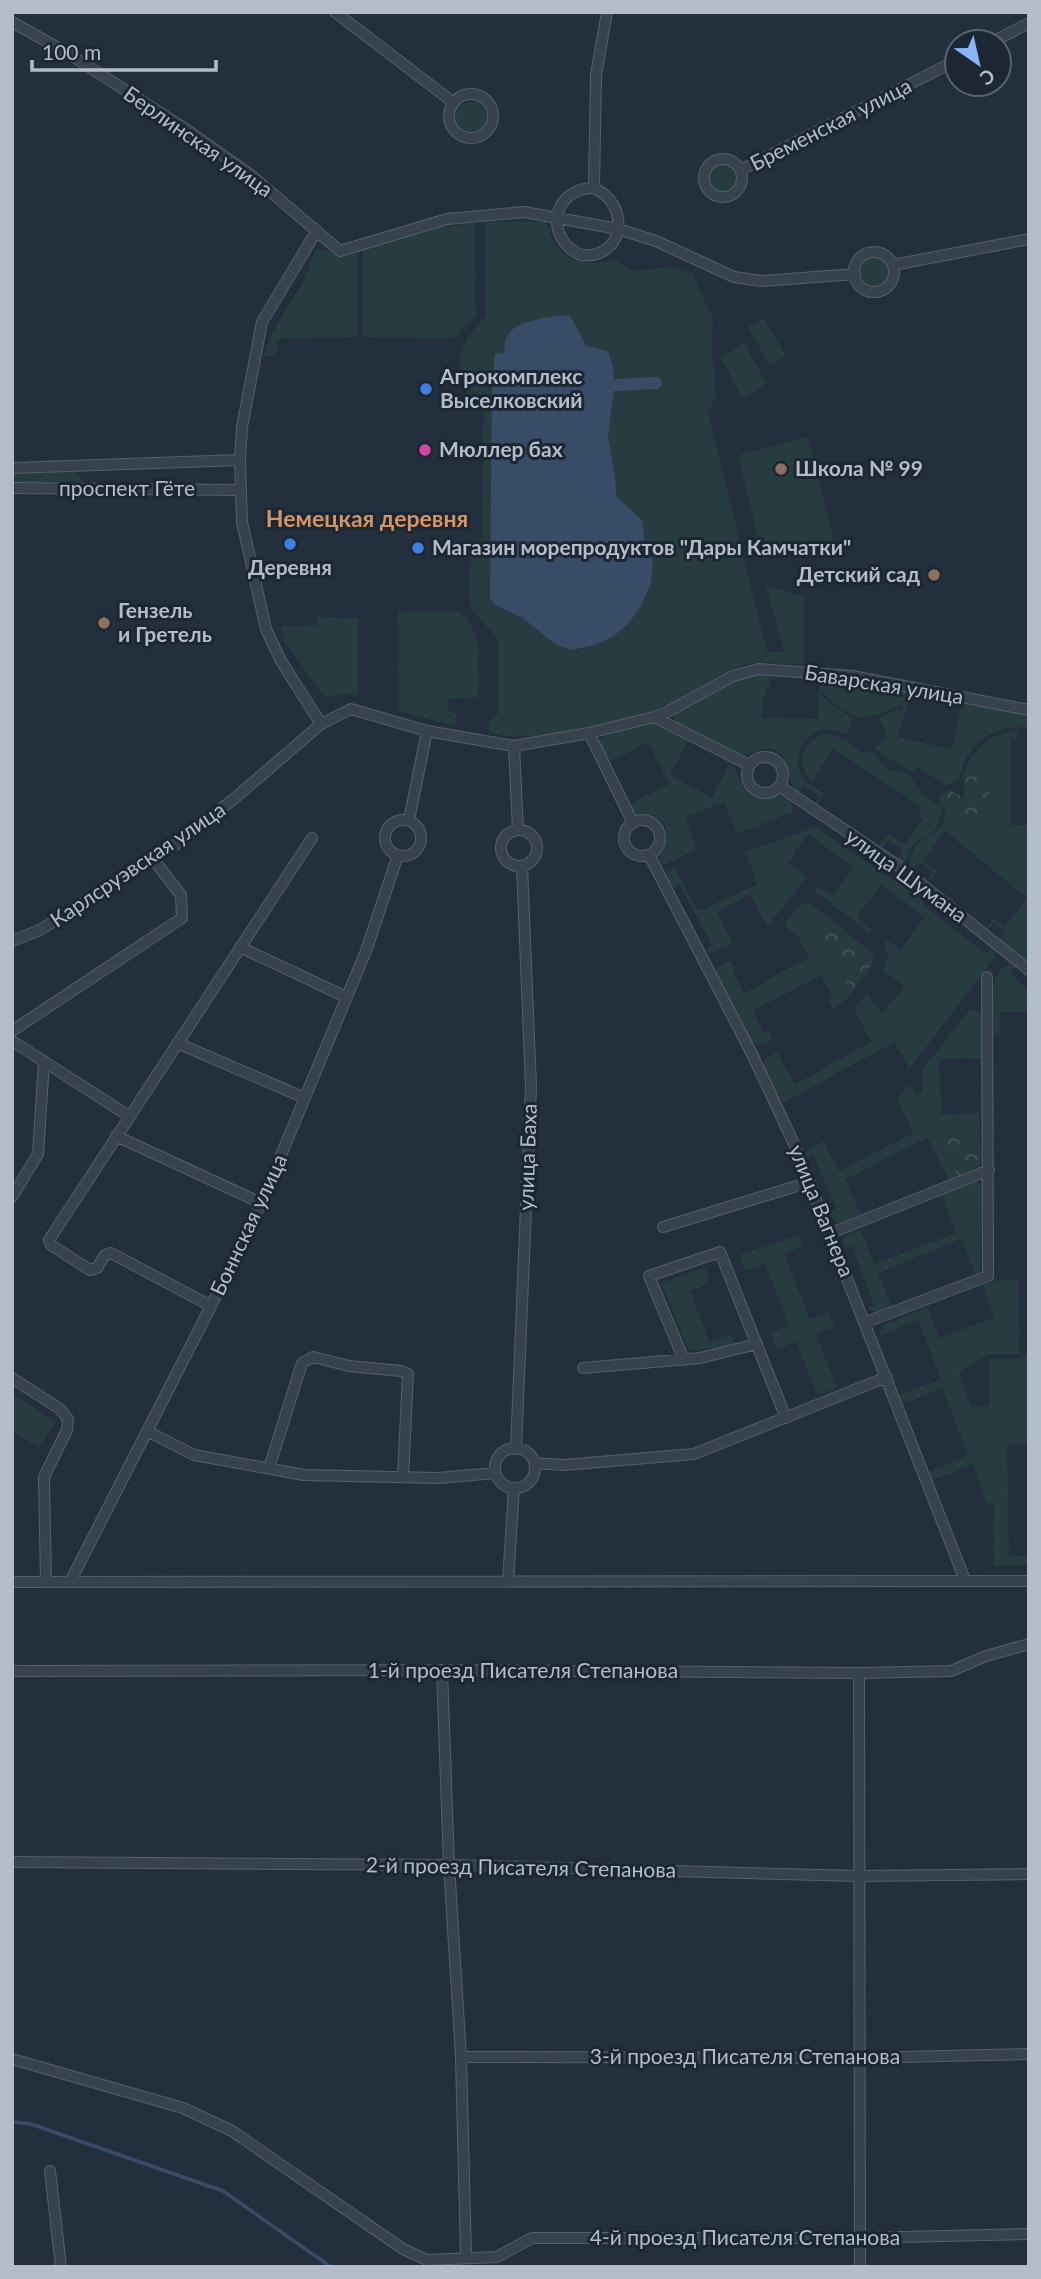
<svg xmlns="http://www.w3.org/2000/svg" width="1041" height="2279" font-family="Lato,sans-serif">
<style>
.grass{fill:#263c3f}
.park{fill:url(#park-crowns)}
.water{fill:#394c67}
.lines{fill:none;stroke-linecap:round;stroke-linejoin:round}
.stream{stroke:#394c67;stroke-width:3.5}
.canal{stroke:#394c67;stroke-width:12}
.street-casing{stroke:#565f6c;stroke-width:12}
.street{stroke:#38414e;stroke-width:10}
.shop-dot{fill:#3f7fe0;stroke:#1d2633;stroke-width:2.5}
.hotel-dot{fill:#d1479c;stroke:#1d2633;stroke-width:2.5}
.education-dot{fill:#8d6e63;stroke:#1d2633;stroke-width:2.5}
.labels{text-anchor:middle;stroke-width:6;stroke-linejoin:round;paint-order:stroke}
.street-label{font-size:21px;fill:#b4bcc9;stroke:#1d2633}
.poi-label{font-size:21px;font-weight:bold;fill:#b4bcc9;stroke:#1d2633;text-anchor:start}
.neighbourhood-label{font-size:23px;font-weight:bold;fill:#d59563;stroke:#1d2633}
</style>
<defs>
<pattern id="park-crowns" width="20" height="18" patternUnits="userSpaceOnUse" patternTransform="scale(1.75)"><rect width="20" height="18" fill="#263c3f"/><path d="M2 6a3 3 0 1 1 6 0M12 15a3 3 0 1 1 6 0" fill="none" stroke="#435659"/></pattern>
</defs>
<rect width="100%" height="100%" fill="#242f3e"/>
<!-- grass -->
<path class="grass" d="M456 117a15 15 0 1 1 30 0a15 15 0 1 1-30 0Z
M710 177a15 15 0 1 1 30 0a15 15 0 1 1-30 0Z
M485,222H546C558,260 577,268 615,260L632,271L672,267L693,274L713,319L712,348L716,396L708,412L767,652H784L766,585L804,597V665L759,662L746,664C717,675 692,693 664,706C635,719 516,748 489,731L490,721L498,714V640L471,608L468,598L471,555L482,538L484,404L466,393C454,355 459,345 486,316Z
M475,223L476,315L454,338L363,337V250L435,228Z
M316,249L327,250L337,257L358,253L357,337L281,338L277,343L276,356H264L272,333L304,280Z
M860 272a14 14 0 1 1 28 0a14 14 0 1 1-28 0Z
M764,318L786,356L770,366L748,327Z
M744,343L767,384L743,398L720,357Z
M808,437L834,542L763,559L738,455Z
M77,472L81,478L80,483L76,485L12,484V474Z
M457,611C486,629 478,669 478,697L449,699L447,711L457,713L455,726L399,711L398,612Z
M317,617L358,618V695L345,694L324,697L284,640L282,626L317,625Z
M754,673L780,674V677H770L771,687H766V696L762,697V718L818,719L819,681L799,679V676L923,692V698L913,697L912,703H909L897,737L952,749L961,707L942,702L943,697L1029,716V728C1003,724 978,736 966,759C962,766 961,774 958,781L945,785L920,768L912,772L874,749L886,737L884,727L879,719L890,712L903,709V704C861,723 856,724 821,691V694L828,702L852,718L847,735C840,732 833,729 825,729C803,732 791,759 802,777C807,785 818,789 825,793L818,804L816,803L820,796L804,786L799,793C784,782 793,761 777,751C763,743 752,758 739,754C723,750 695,732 679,724L674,719V714L725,684Z
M651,723L688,741L670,775L712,797L730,763C742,774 741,801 764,799C770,798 775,796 781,796C788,798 795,804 793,812L737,834L724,802L685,817L697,849L664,864L661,863C655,851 681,825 651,815C645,813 639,814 634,813L629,805L669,784L648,742L608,763L598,743L601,737Z
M1018,731L1017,739H1011L1010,825H1029V963L999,939L1005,932L994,923L988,930L986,928L994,918L1005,927L1027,898L945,831L923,861L937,871L930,881L928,880L933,872L918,862L913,869L910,866C911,861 911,854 914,849C926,830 942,841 946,810L968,827L988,819L989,779L971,767L964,772C972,749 993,732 1018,731Z
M826,734L845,739L860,751L874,753C890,773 882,769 908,773L922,794L942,808C941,813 940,820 938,825C929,843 910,833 906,864L898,859L903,850L888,840L882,849L879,846L887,834L905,845L923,818L918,814L922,807L833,749L812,781C793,764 802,740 826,734Z
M816,827L896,882L901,875L928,896L922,904L986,954L992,948L995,957L909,1069L895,1042L783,1103L763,1065L764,1060L777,1052L795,1084L871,1042L854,1009L867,994L882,1014L904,986L883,971L888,957L884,945L887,940L901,950L924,917L881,885L857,917L872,929L869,933L815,891L818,886L832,896L853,867L808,834L793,854L795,856L789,863L807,877L772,921L767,926L750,894L717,913L733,944L710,954L705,950L712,945L680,885L672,888L665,875L674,867L698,911L758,884L745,852Z
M808,902L827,916L817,928L852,993L845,1001L833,1008L828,999L832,996L821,975L753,1011L764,1032L768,1031L772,1040C764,1043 758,1048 751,1040L717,975V968L730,960L735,970L733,972L744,993L809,958L797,935L784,926L799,906Z
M1009,964L1015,967L1010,974L1029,989V1012H1000V1033H994C994,1012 986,973 1009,964Z
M974,1009L980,1012L982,1015V1058L939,1059L941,1114L979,1113L980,1128H942L939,1142L958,1176L949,1180L927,1137L845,1180L861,1214L842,1222L835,1221L829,1213L837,1209L813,1155L805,1158C805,1148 815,1145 823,1141L839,1171L914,1133L897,1099L910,1084L915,1095L923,1093L922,1070L968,1012Z
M974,1182L979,1183L982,1188L980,1273L976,1275L961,1239L878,1273L892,1306L877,1312L866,1309L874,1305L852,1246L844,1248L843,1238L860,1230L875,1264L956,1233L942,1195Z
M800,1235L803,1246L784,1254L810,1319L829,1312L835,1327L816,1335L837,1388L818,1395L796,1342L777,1350L770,1333L789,1325L765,1264L745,1271L739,1255Z
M705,1268L710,1282L690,1291L710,1342L731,1334L735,1345L689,1351L661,1283Z
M999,1280H1018L1020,1354H989L959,1373L971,1407L989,1406V1359H1023L1024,1354H1029V1444L1007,1445L1009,1556H1029V1565L993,1566L994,1502L987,1504L973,1464L932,1481L929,1472L968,1455L942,1388L903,1404L899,1395L941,1379L918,1320L879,1336L882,1326L927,1308L940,1338L994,1317L982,1285Z
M12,1394L56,1421L39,1448L12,1431Z"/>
<!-- park -->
<path class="park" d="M976,766L981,767L988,774L990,796L987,824L980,828L971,829L939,806L940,797L949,789L964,799V780H962L964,772Z
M827,916L873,954V963L852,993L817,928Z
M942,1128H980V1166L958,1176L939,1142Z"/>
<!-- water -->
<path class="water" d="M570,315L586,346L608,351L613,367L614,390L608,437L615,476L616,496L642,520L645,543L653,561L651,583L641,606L629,623L614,636L595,645L571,650L555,644L523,618L497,606L490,599L492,386L495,354L504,353C505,348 505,340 507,336C515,320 554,316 570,315Z"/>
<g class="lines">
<!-- stream -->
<path class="stream" d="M12,2122L31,2124L223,2191L331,2267"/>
<!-- canal -->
<path class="canal" d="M614,385L656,383"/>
<!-- street casing -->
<g class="street-casing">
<path id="street" d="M335,12L454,103
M12,22L69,54L184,128L252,176L340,251L447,219L524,212L618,229L656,241L734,277L761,281L855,274
M992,42L1029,23
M449 116a22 22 0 1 1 44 0a22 22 0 1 1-44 0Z
M704 178a19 19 0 1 1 38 0a19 19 0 1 1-38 0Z
M741,170L957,60
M594,188C632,205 624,260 581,255C544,239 551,188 594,188Z
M594,188L596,75L607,12
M316,232L262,322L242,427L240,460L242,522L266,629L281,661L321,724L351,709L427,731L514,746L589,733L654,717L667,712L733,676L759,669L852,676L1029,710
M854 272a20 20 0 1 1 40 0a20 20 0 1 1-40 0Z
M893,265L1029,239
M12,468L240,460
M12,488L241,490
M654,717L749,765
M589,733L633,823
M514,746L518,830
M747 775a18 18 0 1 1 36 0a18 18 0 1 1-36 0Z
M779,786L900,867L1029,970
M624 838a18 18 0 1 1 36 0a18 18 0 1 1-36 0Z
M409,820L427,731
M385 838a18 18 0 1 1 36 0a18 18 0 1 1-36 0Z
M501 848a18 18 0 1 1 36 0a18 18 0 1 1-36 0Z
M649,855L753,1056L795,1146L965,1580
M12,941L40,930L176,844L235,798L321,724
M240,947L346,997
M12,1031L182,918L181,895L153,859
M12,1041L129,1116
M177,1043L305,1098
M116,1136L261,1203
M12,1197L38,1154L44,1061
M663,1227L810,1182
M831,1233L989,1170
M211,1306L111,1253L105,1255L97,1268L90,1270L51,1245L49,1240L312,838
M866,1322L988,1276L987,977
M684,1360L649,1276L720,1252L786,1418
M583,1368L700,1358L757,1344
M12,1378L60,1409L68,1419L67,1430L44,1477L46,1582
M147,1431L194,1455L304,1475L438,1478L496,1473
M495 1468a20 20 0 1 1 40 0a20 20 0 1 1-40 0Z
M516,1449L531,1087L522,866
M534,1463L564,1465L694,1454L887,1377
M269,1468L302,1363L313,1357L349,1366L401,1371L408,1374L403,1477
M12,1582L1029,1581
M70,1582L211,1306L261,1203L366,951L398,855
M508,1582L514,1488
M442,1670L449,1865L461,2057L466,2258
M12,1671L442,1670L859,1673L951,1671L986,1656L1029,1644
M859,1673L860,2267
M12,1862L449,1865L859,1876L1029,1874
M461,2057L859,2058L1029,2054
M12,2059L183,2108L232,2131L403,2249L427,2260L497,2257L532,2238H859L1029,2234
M50,2171L61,2267"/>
</g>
<!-- street -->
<use href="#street" class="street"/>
</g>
<!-- markers -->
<g class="shop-dot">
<circle cx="426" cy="389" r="7"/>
<circle cx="290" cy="544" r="7"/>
<circle cx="418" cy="548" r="7"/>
</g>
<circle class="hotel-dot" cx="425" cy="450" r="7"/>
<g class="education-dot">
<circle cx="781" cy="469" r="7"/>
<circle cx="934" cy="575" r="7"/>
<circle cx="104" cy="623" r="7"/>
</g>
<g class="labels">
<!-- street labels -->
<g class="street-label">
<text transform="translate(831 125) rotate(-27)" y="7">Бременская улица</text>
<text transform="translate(198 142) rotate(35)" y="7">Берлинская улица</text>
<text x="127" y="496">проспект Гёте</text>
<text transform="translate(884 685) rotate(9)" y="7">Баварская улица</text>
<text transform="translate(138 865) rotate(-34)" y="7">Карлсруэвская улица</text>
<text transform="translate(906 876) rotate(36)" y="7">улица Шумана</text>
<text transform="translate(528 1157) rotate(-88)" y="7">улица Баха</text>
<text transform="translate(821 1211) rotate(68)" y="7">улица Вагнера</text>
<text transform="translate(249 1225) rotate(-65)" y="7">Боннская улица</text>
<text x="523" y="1678">1-й проезд Писателя Степанова</text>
<text transform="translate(521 1868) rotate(1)" y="7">2-й проезд Писателя Степанова</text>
<text x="745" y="2064">3-й проезд Писателя Степанова</text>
<text x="745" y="2245">4-й проезд Писателя Степанова</text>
</g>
<!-- poi labels -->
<g class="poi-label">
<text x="440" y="384">Агрокомплекс<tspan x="440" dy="24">Выселковский</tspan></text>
<text x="439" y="457">Мюллер бах</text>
<text x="795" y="476">Школа № 99</text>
<text x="432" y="555">Магазин морепродуктов "Дары Камчатки"</text>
<text x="290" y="575" text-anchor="middle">Деревня</text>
<text x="920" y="582" text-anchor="end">Детский сад</text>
<text x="118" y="618">Гензель<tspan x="118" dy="24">и Гретель</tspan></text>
</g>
<!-- neighbourhood labels -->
<g class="neighbourhood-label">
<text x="367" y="527">Немецкая деревня</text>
</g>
</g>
<!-- border -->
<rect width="1041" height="2279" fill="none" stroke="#b4bcc9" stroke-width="28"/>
<!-- north arrow -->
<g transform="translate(978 63) rotate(146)"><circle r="33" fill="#1d2633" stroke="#59626f" stroke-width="2"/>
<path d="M0-5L12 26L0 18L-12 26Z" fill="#8ab4f8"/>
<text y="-10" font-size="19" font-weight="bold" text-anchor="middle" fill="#b4bcc9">С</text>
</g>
<!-- scale -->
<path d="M32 60v10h184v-10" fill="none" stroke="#b4bcc9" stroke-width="3.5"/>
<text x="42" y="60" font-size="21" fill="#b4bcc9" stroke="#1d2633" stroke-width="5" paint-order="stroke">100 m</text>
</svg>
